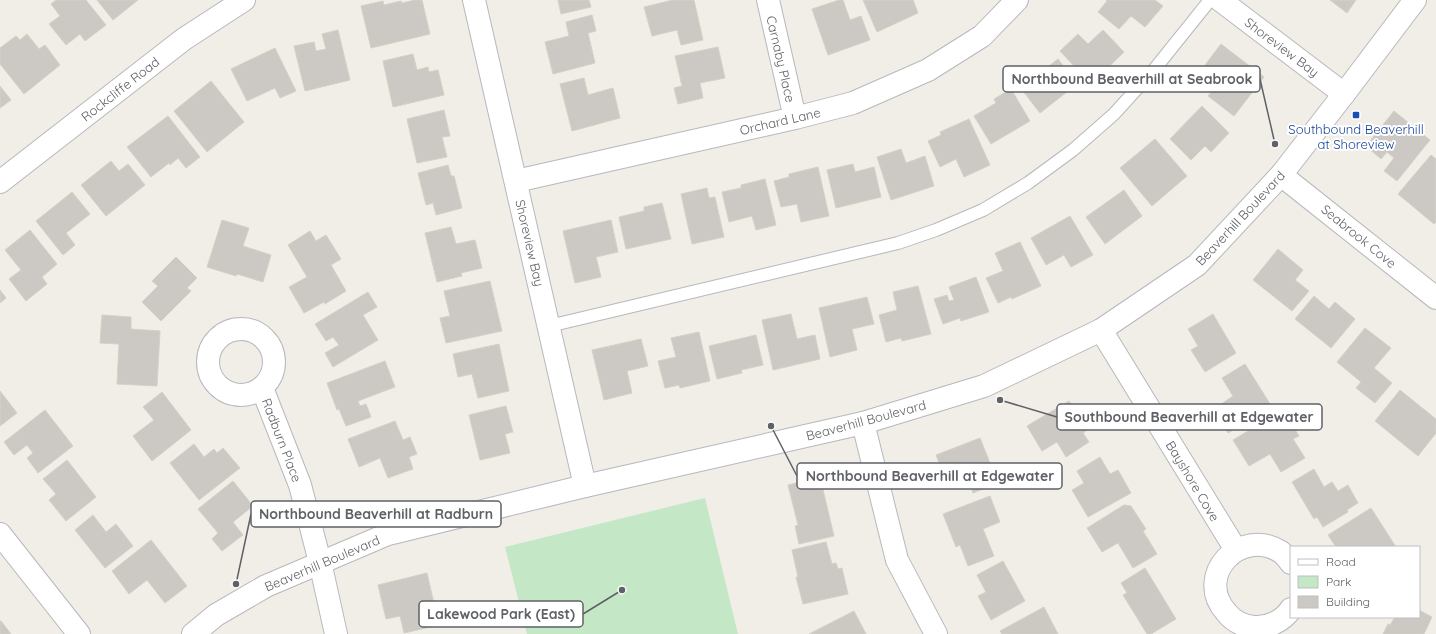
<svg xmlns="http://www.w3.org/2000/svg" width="1436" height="634" font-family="Quicksand,sans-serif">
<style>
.green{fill:#c4e7c6}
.building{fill:#ccc8c3;stroke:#d4d1c5}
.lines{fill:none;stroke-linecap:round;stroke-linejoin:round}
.service-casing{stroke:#b7b8bd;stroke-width:14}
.minor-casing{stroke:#b7b8bd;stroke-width:24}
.tertiary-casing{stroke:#b7b8bd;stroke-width:24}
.service{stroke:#fff;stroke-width:12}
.minor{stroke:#fff;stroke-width:22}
.tertiary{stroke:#fff;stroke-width:22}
.transit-dot{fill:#1a4fb4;stroke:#fff;stroke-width:1.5}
.labels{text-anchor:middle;stroke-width:4;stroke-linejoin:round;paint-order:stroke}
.street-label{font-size:13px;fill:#5e6166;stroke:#fff}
.transit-label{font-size:13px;fill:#164399;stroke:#fff}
.leader{fill:none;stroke:#5e6166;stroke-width:1.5}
.callout-dot{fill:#5e6166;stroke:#fff;stroke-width:1.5}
.callout{fill:#fff;stroke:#5e6166;stroke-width:1.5}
.callout-label{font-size:14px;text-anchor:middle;font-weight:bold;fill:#5e6166}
</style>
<rect width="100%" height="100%" fill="#f0eee6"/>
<!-- green -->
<path class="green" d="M705,498L738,634H527L505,547Z"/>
<!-- building -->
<path class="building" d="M56,0H86L106,25L85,41L80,34L66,45L49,24L60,16L51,4Z
M97,0H138L113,20Z
M415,0H422L430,34L371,48L361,6L383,1L384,5L401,1L402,3Z
M558,0H589L591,7L561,14Z
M673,0H694L703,40L681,45L677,30L652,36L644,7Z
M839,0H843L850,20L861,16L870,40L828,55L812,9Z
M863,0H913L918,13L877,32Z
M1106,0H1155L1163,6L1145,27L1131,16L1119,29L1098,12L1107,1Z
M1330,0H1356L1347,13Z
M592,15L596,31L588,33L595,63L553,74L545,42L569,36L566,22Z
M338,30L350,80L305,91L294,46L314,42L316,51L326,49L322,34Z
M1103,30L1124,52L1091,84L1060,51L1078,34L1088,44Z
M27,34L39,49L45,45L60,65L24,94L0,64V48L16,36L20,40Z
M1221,44L1264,77L1234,116L1208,96L1222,78L1205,65Z
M718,47L725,78L700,83L703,98L678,104L674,88L682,86L675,56Z
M275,48L296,91L280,98L275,88L247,101L231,69Z
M413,54L417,70L428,67L429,72L438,70L444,95L393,107L383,61Z
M1058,59L1077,84L1040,113L1019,86L1038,71L1040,73Z
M584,78L588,95L613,88L620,118L572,131L560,84Z
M211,81L244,122L207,152L174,111Z
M0,86L11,100L0,108Z
M1011,89L1030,121L991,144L974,116L996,103L994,99Z
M1202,106L1229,133L1211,152L1205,146L1191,160L1170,139Z
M444,110L450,136L442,137L447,157L417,163L407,119Z
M1394,111L1430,140L1397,181L1384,171L1394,158L1387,152L1381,159L1366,146Z
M168,116L200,157L186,168L178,158L170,165L169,163L151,177L127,147Z
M969,119L990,165L964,177L956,159L940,167L928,141L941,135L940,132Z
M1155,139L1187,176L1152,206L1120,168Z
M901,149L906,163L925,156L934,186L891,200L877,157Z
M1431,155L1436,159V222L1434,224L1398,194Z
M111,161L119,171L128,164L145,185L106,216L81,185Z
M853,164L855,172L874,167L881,197L836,208L827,170Z
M448,165L451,176H454L462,208L436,215L433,203L426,205L418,173Z
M818,167L829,216L801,222L797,204L781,207L774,181L789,177V174Z
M765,179L776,225L756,230L752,216L729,222L722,192L741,188V185Z
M707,188L709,198L715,197L724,237L692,244L681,194Z
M1124,190L1142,216L1105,244L1086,217Z
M72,192L90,214L66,233L75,245L63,255L36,221Z
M662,203L671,239L626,249L619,217L644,211V207Z
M1070,216L1093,255L1071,267L1064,255L1046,265L1031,238Z
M222,220L249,228L243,246L271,255L263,282L237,274L236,276L207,267Z
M611,220L618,252L596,257L601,277L575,283L563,231Z
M451,227L456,244L475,240L482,268L461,273L462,276L437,282L425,233Z
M30,230L57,264L42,277L47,284L26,301L9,279L21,270L5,250Z
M310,231L316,241L326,235L341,259L331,265L346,291L325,304L324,302L304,313L289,287L307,277L288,245Z
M1020,242L1041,286L1012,299L1011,297L998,303L986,278L1003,271L995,253Z
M1278,249L1303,270L1295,280L1309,291L1292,311L1253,280Z
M176,257L197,278L187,288L191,291L161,321L142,302L158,286L152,281Z
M976,277L989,312L961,321L960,318L943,324L934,299L947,295L949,301L954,300L949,287Z
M490,281L502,331L446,343L440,318L450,316L444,291Z
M918,286L931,334L902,341L901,338L886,342L879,315L897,310L893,292Z
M0,290L6,298L0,303Z
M368,292L377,307L363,315L378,340L333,367L325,353L339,345L333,337L326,341L315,324Z
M1314,296L1329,309L1335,302L1355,319L1331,348L1295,319Z
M867,297L874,324L852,329L857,350L830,357L819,308Z
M791,314L797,339L815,335L820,359L773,370L762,320Z
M1213,314L1236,353L1205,372L1191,350L1198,346L1188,329Z
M102,315L131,317V329L160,331L157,386L117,384L119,344L100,343Z
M1365,328L1391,348L1374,368L1392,383L1375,403L1356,388L1361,382L1337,362Z
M699,332L710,381L680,388L679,385L665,388L658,361L676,357L671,338Z
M756,335L763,365L741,370L742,373L717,379L709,346Z
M641,339L648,366L627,371L632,393L604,400L592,350Z
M499,344L509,391L478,398L472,374L458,377L453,354Z
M385,361L395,387L358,401L360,406L366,404L371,417L346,426L339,409L337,410L327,383Z
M1245,364L1272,407L1228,433L1214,409L1233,396L1222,378Z
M1400,390L1436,419V433L1418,456L1375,421Z
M0,391L17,413L0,426Z
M162,392L191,430L152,461L133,436L154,420L143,407Z
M1069,401L1087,430L1083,433L1089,442L1066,457L1057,442L1042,451L1027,426Z
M506,406L513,432L505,434L510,453L480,460L469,415Z
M45,410L73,446L38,473L27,458L33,453L27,445L14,455L4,442Z
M1283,410L1299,436L1293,439L1305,458L1281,472L1270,454L1249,466L1233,440Z
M395,421L403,440L410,437L417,454L409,457L413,469L388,478L380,458L359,467L348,439Z
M980,438L998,483L973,493L967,477L948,485L936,455Z
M194,444L204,457L214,449L217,453L223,448L240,468L199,500L170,463Z
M1100,457L1110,474L1118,470L1131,493L1088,517L1072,490L1084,483L1077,471Z
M67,460L96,497L66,521L49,500L56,494L43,479Z
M1314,469L1324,487L1332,482L1338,491L1348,485L1358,503L1347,510L1348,512L1323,527L1317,517L1314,519L1292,482Z
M820,477L834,536L799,544L795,526L798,525L788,485Z
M233,481L253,506L233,522L243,535L222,551L212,539L218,533L198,509Z
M990,496L1000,522L983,529L994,556L968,566L960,545L956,547L943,514Z
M1124,505L1131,506L1146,529L1143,531L1157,554L1133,568L1118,543L1102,552L1087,528Z
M1371,508L1396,547H1336L1328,535Z
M93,515L106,532L116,524L133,546L105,568L75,530Z
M151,540L187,586L165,603L147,580L129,594L112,571Z
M826,542L832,564L836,563L838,569L842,568L848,594L803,604L796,577H798L792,550Z
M1003,561L1025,601L991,620L978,596L986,592L977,575Z
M1145,568L1176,619L1151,634H1147L1123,595L1127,593L1121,583Z
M427,573L439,625L404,633L400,616L386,619L378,585Z
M1044,607L1058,634H1002L1000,631Z
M1419,610L1432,617L1424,634H1383L1388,624L1390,625L1395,617H1419Z
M854,611L866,634H809Z
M0,621H1L11,634H0Z"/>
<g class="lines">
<!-- service casing -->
<g class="service-casing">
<path id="service" d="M549,326L898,243L936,230L983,210L1028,183L1073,150L1114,114L1153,71L1210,0"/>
</g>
<!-- minor casing -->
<g class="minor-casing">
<path id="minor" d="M474,0L585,486
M768,0L795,118
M1220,0L1344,94
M1281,175L1436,298
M516,181L795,118L853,103L928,70L982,36L1017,0
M0,182L184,39L244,0
M208 362a33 33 0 1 1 66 0a33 33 0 1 1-66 0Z
M1101,330L1236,550
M262,388L300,485L320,562L336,634
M863,423L897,560L936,634
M0,534L79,634
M1291,563C1288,559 1285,555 1281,552C1240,526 1194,576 1226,612C1233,621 1243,626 1254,627C1268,628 1283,621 1291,609"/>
</g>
<!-- tertiary casing -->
<g class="tertiary-casing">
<path id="tertiary" d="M193,634L216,615L266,586L388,534L585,486L863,423L984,386L1101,330L1197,265L1281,175L1344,94L1415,0"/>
</g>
<!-- service -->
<use href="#service" class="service"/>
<!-- minor -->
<use href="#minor" class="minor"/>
<!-- tertiary -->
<use href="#tertiary" class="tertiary"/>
</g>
<!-- markers -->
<rect class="transit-dot" x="1352" y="111" width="8" height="8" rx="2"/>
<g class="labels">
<!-- street labels -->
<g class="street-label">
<text transform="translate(1282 47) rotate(37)" y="5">Shoreview Bay</text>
<text transform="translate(781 59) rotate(77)" y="5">Carnaby Place</text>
<text transform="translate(120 89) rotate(-38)" y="5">Rockcliffe Road</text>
<text transform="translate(780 121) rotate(-13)" y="5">Orchard Lane</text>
<text transform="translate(1240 218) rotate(-47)" y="5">Beaverhill Boulevard</text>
<text transform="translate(1359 236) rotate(39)" y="5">Seabrook Cove</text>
<text transform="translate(530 243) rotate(77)" y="5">Shoreview Bay</text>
<text transform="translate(866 420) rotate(-15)" y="5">Beaverhill Boulevard</text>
<text transform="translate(282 440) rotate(69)" y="5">Radburn Place</text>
<text transform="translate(1193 481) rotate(59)" y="5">Bayshore Cove</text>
<text transform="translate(322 563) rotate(-23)" y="5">Beaverhill Boulevard</text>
</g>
<!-- transit labels -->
<g class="transit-label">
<text x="1356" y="134">Southbound Beaverhill<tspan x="1356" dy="15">at Shoreview</tspan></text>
</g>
</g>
<!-- callouts -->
<path class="leader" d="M1275 144L1260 79M1000 400L1057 417M771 426L797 476M236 584L251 514M622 590L583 614"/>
<g class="callout-dot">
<circle cx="1275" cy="144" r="4"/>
<circle cx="1000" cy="400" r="4"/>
<circle cx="771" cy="426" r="4"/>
<circle cx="236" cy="584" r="4"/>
<circle cx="622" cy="590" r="4"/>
</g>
<g class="callout">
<rect x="1003" y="66" width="257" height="26" rx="4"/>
<rect x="1057" y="404" width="265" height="26" rx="4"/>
<rect x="797" y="463" width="265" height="26" rx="4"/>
<rect x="251" y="501" width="250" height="26" rx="4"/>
<rect x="419" y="601" width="164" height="26" rx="4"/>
</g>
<g class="callout-label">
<text x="1132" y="84">Northbound Beaverhill at Seabrook</text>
<text x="1189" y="422">Southbound Beaverhill at Edgewater</text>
<text x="930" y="481">Northbound Beaverhill at Edgewater</text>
<text x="376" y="519">Northbound Beaverhill at Radburn</text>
<text x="501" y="619">Lakewood Park (East)</text>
</g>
<!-- legend -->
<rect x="1290" y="546" width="130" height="72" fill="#ffffff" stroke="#bfc0c2"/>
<rect x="1298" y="559" width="20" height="6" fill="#ffffff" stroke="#bfc0c2"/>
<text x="1326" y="566" font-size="12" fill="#5e6166">Road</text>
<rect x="1298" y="576" width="20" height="12" fill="#c4e7c6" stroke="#bfc0c2"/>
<text x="1326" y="586" font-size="12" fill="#5e6166">Park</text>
<rect x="1298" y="596" width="20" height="12" fill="#ccc8c3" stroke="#bfc0c2"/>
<text x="1326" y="606" font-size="12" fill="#5e6166">Building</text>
</svg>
